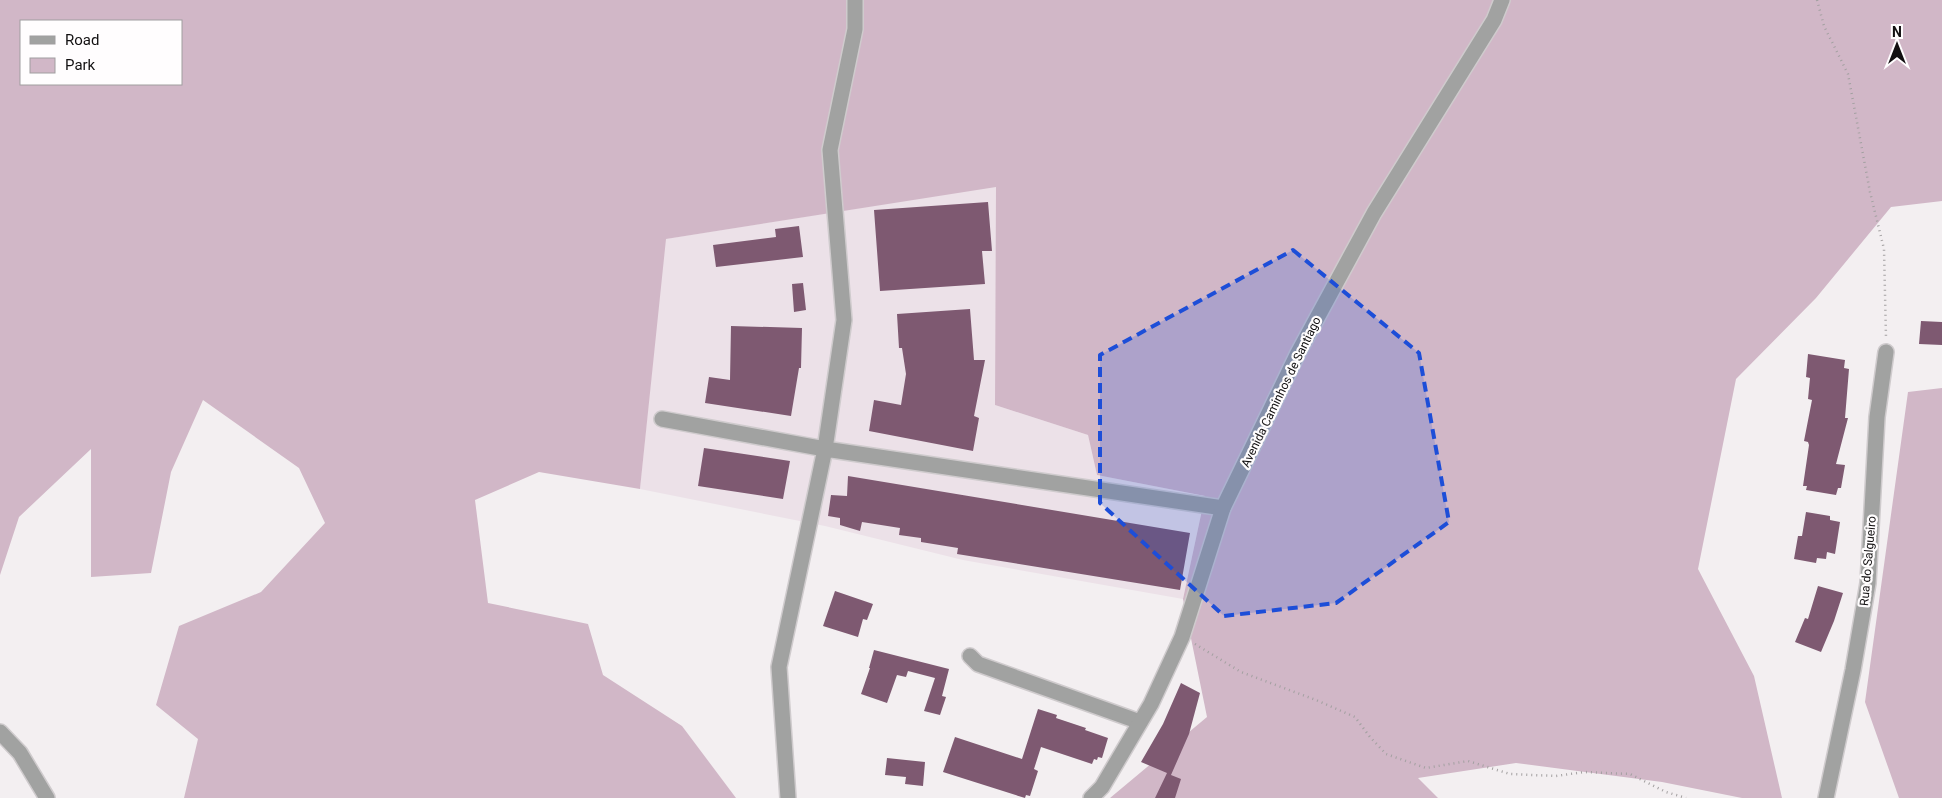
<svg xmlns="http://www.w3.org/2000/svg" width="1942" height="798" font-family="Roboto,sans-serif">
<style>
.built{fill:#ece1e8}
.green{fill:#d1b7c7;fill-rule:evenodd}
.building{fill:#7e5971}
.lines{fill:none;stroke-linecap:round;stroke-linejoin:round}
.minor-casing{stroke:#cfcbcd;stroke-width:18}
.tertiary-casing{stroke:#cfcbcd;stroke-width:18}
.path{stroke:#a3a0a1;stroke-width:2.5;stroke-dasharray:1 4;stroke-linecap:butt}
.minor{stroke:#a1a2a1;stroke-width:15}
.tertiary{stroke:#a1a2a1;stroke-width:15}
.marked{fill:#1d4ed8;fill-opacity:0.2;stroke:#1d4ed8;stroke-width:4;stroke-dasharray:10 6;stroke-linejoin:round}
.labels{text-anchor:middle;stroke-width:4.5;stroke-linejoin:round;paint-order:stroke}
.street-label{font-size:12px;fill:#121011;stroke:#fffdfe}
</style>
<rect width="100%" height="100%" fill="#f3eff1"/>
<!-- built -->
<path class="built" d="M997,186L995,405L1088,435L1097,475L1205,496L1183,599L963,560L825,526L640,489L665,239Z"/>
<!-- green -->
<path class="green" d="M0,0H1942V201L1891,207L1816,298L1736,379L1698,569L1754,676L1782,798H1742L1662,782L1516,763L1418,778L1438,798H1110L1207,717L1183,599L1205,496L1097,475L1088,435L995,405L996,187L666,239L640,489L539,472L475,500L488,603L588,624L603,675L682,726L736,798H184L198,739L156,705L179,626L261,592L325,523L299,468L203,400L171,472L151,573L91,577V449L19,517L0,575ZM21,21H181V84H21Z
M1942,388V798H1899L1865,702L1908,392Z"/>
<!-- building -->
<path class="building" d="M988,202L992,251H982L985,284L880,291L874,210Z
M799,226L803,257L716,267L713,245L776,237L775,229Z
M803,283L806,310L794,312L792,284Z
M970,309L974,360H985L974,416L979,418L973,451L869,431L874,400L901,405L906,374L902,348H899L897,314Z
M1921,321L1942,322V345L1919,344Z
M731,326L802,328L801,368H799L791,416L705,403L709,377L730,380Z
M1808,354L1845,360L1844,368L1849,369L1845,418H1848L1836,464L1845,465L1841,488H1838L1836,495L1806,490L1807,486H1803L1809,445L1808,442L1804,441L1812,400L1808,399L1810,378L1806,377Z
M704,448L790,461L783,499L698,486Z
M848,476L1190,533L1180,590L957,554L958,548L921,542V538L899,535L900,528L862,522L860,531L840,525V518L828,516L831,495L847,496Z
M1806,512L1830,516V520L1840,522L1835,554L1827,552L1826,559L1817,558L1816,563L1794,559L1798,536H1802Z
M1818,586L1843,593L1834,621L1821,652L1795,642L1805,618L1808,619Z
M835,591L873,604L867,620L863,619L858,637L823,626Z
M874,650L949,669L942,696L946,697L940,715L924,711L935,678L908,671L906,677L897,675L887,703L861,694L870,668H869Z
M1181,683L1200,693L1189,734L1171,775L1181,779L1175,798H1155L1167,773L1141,762L1163,724Z
M1038,709L1057,715L1056,718L1086,728L1085,730L1108,738L1102,758L1098,757L1097,760L1094,759L1092,764L1041,747L1034,769L1038,771L1030,796L1026,795L1025,798L943,772L955,737L1022,759Z
M887,758L925,762L923,786L905,784L906,777L885,775Z"/>
<g class="lines">
<!-- minor casing -->
<g class="minor-casing">
<path id="minor" d="M662,419L825,449L1223,508
M970,656L978,664L1140,722
M0,732L20,753L47,798
M788,798L779,667L825,449L844,320L830,150L855,29V0
M1826,798L1853,670L1868,583L1877,417L1886,352"/>
</g>
<!-- tertiary casing -->
<g class="tertiary-casing">
<path id="tertiary" d="M1091,798L1102,787L1151,704L1182,637L1223,508L1298,353L1374,213L1494,20L1502,0"/>
</g>
<!-- path -->
<path class="path" d="M1817,0L1824,26L1848,74L1870,192L1884,249L1886,338
M1195,644L1241,672L1316,700L1355,717L1370,737L1386,754L1426,768L1468,761L1510,774L1556,776L1584,772L1630,774L1666,792L1686,798"/>
<!-- minor -->
<use href="#minor" class="minor"/>
<!-- tertiary -->
<use href="#tertiary" class="tertiary"/>
</g>
<!-- marked area -->
<path class="marked" d="M1293,250L1419,353L1449,522L1336,603L1224,616L1100,503V355Z"/>
<g class="labels">
<!-- street labels -->
<g class="street-label">
<text transform="translate(1281 392) rotate(-64)" y="4">Avenida Caminhos de Santiago</text>
<text transform="translate(1868 561) rotate(-85)" y="4">Rua do Salgueiro</text>
</g>
</g>
<!-- legend -->
<rect x="20" y="20" width="162" height="65" fill="#fffdfe" stroke="#a09e9f"/>
<rect x="30" y="36" width="25" height="8" fill="#a1a2a1" stroke="#a09e9f"/>
<text x="65" y="45" font-size="15" fill="#121011">Road</text>
<rect x="30" y="58" width="25" height="15" fill="#d1b7c7" stroke="#a09e9f"/>
<text x="65" y="70" font-size="15" fill="#121011">Park</text>
<!-- north arrow -->
<g transform="translate(1897 45)" stroke="#fffdfe" stroke-width="4" paint-order="stroke">
<path d="M0-4L9 19L0 12L-9 19Z" fill="#121011"/>
<text y="-8" font-size="14" font-weight="bold" text-anchor="middle" fill="#121011">N</text>
</g>
</svg>
